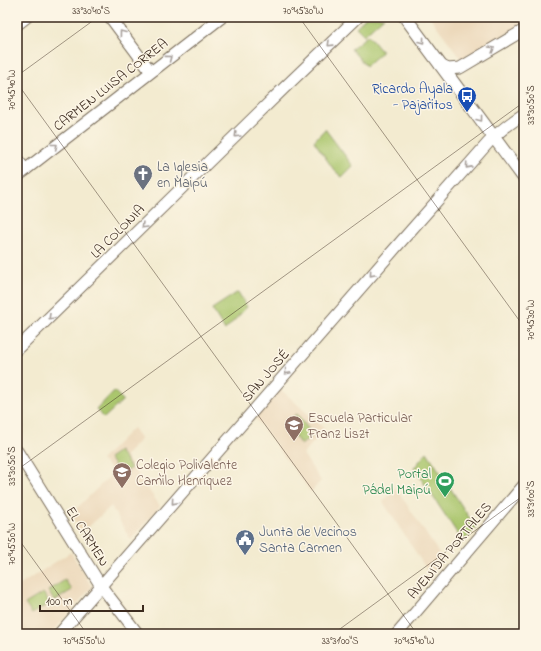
<svg xmlns="http://www.w3.org/2000/svg" width="541" height="651" font-family="'Indie Flower',sans-serif">
<style>
.built{fill:#ecd8ba}
.green{fill:#aac66d;stroke:#727846}
.lines{fill:none;stroke-linecap:round;stroke-linejoin:round}
.secondary-casing{stroke:#7b6e5c;stroke-width:13}
.primary-casing{stroke:#7b6e5c;stroke-width:14}
.secondary{stroke:#fff;stroke-width:11}
.primary{stroke:#fff;stroke-width:12}
.oneway{stroke:#a79f9a}
.ticks{fill:none;stroke:#3b2a1e;stroke-width:1;stroke-opacity:0.45}
.labels{text-anchor:middle;stroke-width:3;stroke-linejoin:round;paint-order:stroke}
.street-label{font-size:14px;fill:#3b2a1e;stroke:#fcf5e5}
.transit-label{font-size:14px;fill:#164399;stroke:#fcf5e5;text-anchor:end}
.worship-label{font-size:14px;fill:#5b616d;stroke:#fcf5e5;text-anchor:start}
.education-label{font-size:14px;fill:#785e54;stroke:#fcf5e5;text-anchor:start}
.leisure-label{font-size:14px;fill:#27864d;stroke:#fcf5e5;text-anchor:end}
.service-label{font-size:14px;fill:#4e5e75;stroke:#fcf5e5;text-anchor:start}
.neatline{fill:none;stroke:#3b2a1e;stroke-width:1.5}
.ticks-label{font-size:10px;text-anchor:middle;fill:#3b2a1e}
</style>
<rect width="100%" height="100%" fill="#fcf5e5"/>
<filter id="ink" filterUnits="userSpaceOnUse"><feTurbulence type="fractalNoise" baseFrequency=".025" numOctaves="2"/><feDisplacementMap in="SourceGraphic" scale="8" xChannelSelector="R" yChannelSelector="G"/><feConvolveMatrix kernelMatrix="1 2 1 2 8 2 1 2 1" color-interpolation-filters="sRGB"/></filter>
<filter id="wash" filterUnits="userSpaceOnUse"><feTurbulence type="fractalNoise" baseFrequency=".012" numOctaves="4" result="noise"/><feDisplacementMap in="SourceGraphic" scale="16" xChannelSelector="R" yChannelSelector="G"/><feGaussianBlur stdDeviation="0.9" result="paint"/><feColorMatrix in="noise" values="0 0 0 0 0 0 0 0 0 0 0 0 0 0 0 0 0 1.4 0 .05"/><feComposite in="paint" operator="in"/></filter>
<g filter="url(#wash)">
<rect width="100%" height="100%" fill="#f3ebd0"/>
<!-- built -->
<path class="built" d="M430,17H524V24L484,48L483,47L462,60Z
M279,388L325,429L303,454L321,481L311,492L254,416Z
M133,428L141,439L125,456L160,506L131,540L111,506L82,533L74,519L73,512L113,473L111,469L101,460Z
M396,488L444,561L431,576L383,502Z
M71,552L92,587L51,634H17V587Z"/>
<!-- green -->
<path class="green" d="M366,17H384L364,35L356,27Z
M368,35L382,52L366,66L351,49Z
M325,129L353,166L342,177L334,170L314,141Z
M238,292L247,307L225,330L212,309Z
M114,391L123,400L104,418L96,410Z
M297,414L313,435L301,445L285,423Z
M119,451L131,468L121,475L109,458Z
M427,452L476,528L463,542L414,468Z
M65,580L72,590L54,601L48,591Z
M43,593L50,603L32,614L25,604Z"/>
</g>
<g filter="url(#ink)">
<g class="lines">
<!-- secondary casing -->
<g class="secondary-casing">
<path id="secondary" d="M110,17L151,72
M440,65L448,69L460,68L524,30
M25,170L222,17
M17,349L282,90L358,17
M17,451L101,586L138,634
M59,634L398,245L488,143C499,131 510,123 524,114
M397,634L524,485"/>
</g>
<!-- primary casing -->
<g class="primary-casing">
<path id="primary" d="M405,17L524,178
M17,24L26,17
M17,160L25,170L17,176"/>
</g>
<!-- secondary -->
<use href="#secondary" class="secondary"/>
<!-- primary -->
<use href="#primary" class="primary"/>
</g>
<!-- one-way arrows -->
<defs><path id="oneway-chevron" d="M-2-3.5L2.5 0L-2 3.5" fill="none" stroke-width="1.6" stroke-linecap="round" stroke-linejoin="round"/></defs>
<g class="oneway">
<use href="#oneway-chevron" transform="translate(122 33) rotate(-127)"/>
<use href="#oneway-chevron" transform="translate(422 41) rotate(53)"/>
<use href="#oneway-chevron" transform="translate(330 44) rotate(136)"/>
<use href="#oneway-chevron" transform="translate(492 49) rotate(-31)"/>
<use href="#oneway-chevron" transform="translate(169 58) rotate(-37)"/>
<use href="#oneway-chevron" transform="translate(480 119) rotate(53)"/>
<use href="#oneway-chevron" transform="translate(237 135) rotate(135)"/>
<use href="#oneway-chevron" transform="translate(55 146) rotate(-38)"/>
<use href="#oneway-chevron" transform="translate(468 166) rotate(132)"/>
<use href="#oneway-chevron" transform="translate(144 226) rotate(135)"/>
<use href="#oneway-chevron" transform="translate(372 274) rotate(131)"/>
<use href="#oneway-chevron" transform="translate(51 317) rotate(136)"/>
<use href="#oneway-chevron" transform="translate(287 372) rotate(131)"/>
<use href="#oneway-chevron" transform="translate(174 502) rotate(131)"/>
</g>
</g>
<!-- ticks -->
<path class="ticks" d="M299,17L524,327M17,76L98,17M17,83L417,634M17,470L524,102M17,537L87,634M333,634L524,495"/>
<!-- icons -->
<defs>
<g id="bus-pin" transform="scale(1)"><path d="M0 17L-7.5 6A9.5 9.5 0 1 1 7.5 6Z" fill="#1a4fb4" stroke="#fcf5e5"/><path d="M-5-6H5V4H4V6H2V4H-2V6H-4V4H-5ZM-3.5-4V0h7V-4ZM-3.5 1.2v1.5H-2V1.2ZM2 1.2v1.5H3.5V1.2Z" fill="#fff"/></g>
<g id="church-pin" transform="scale(1)"><path d="M0 17L-7.5 6A9.5 9.5 0 1 1 7.5 6Z" fill="#6b7280" stroke="#fcf5e5"/><path d="M-1.2-6h2.4v3.5h3.3v2.4h-3.3V6h-2.4V-.1h-3.3v-2.4h3.3Z" fill="#fff"/></g>
<g id="school-pin" transform="scale(1)"><path d="M0 17L-7.5 6A9.5 9.5 0 1 1 7.5 6Z" fill="#8d6e63" stroke="#fcf5e5"/><path d="M0-5L7-2L0 1L-7-2ZM-4 1L0 2.5L4 1V4Q0 6-4 4Z" fill="#fff"/></g>
<g id="stadium-pin" transform="scale(1)"><path d="M0 17L-7.5 6A9.5 9.5 0 1 1 7.5 6Z" fill="#2e9e5b" stroke="#fcf5e5"/><path d="M0-5a6.5 5 0 1 0 0 10a6.5 5 0 1 0 0-10ZM-3.5-1.8h7v3.6h-7Z" fill="#fff"/></g>
<g id="civic-pin" transform="scale(1)"><path d="M0 17L-7.5 6A9.5 9.5 0 1 1 7.5 6Z" fill="#5c6f8a" stroke="#fcf5e5"/><path d="M-.6-6.5H3V-4.5H.6V-3L4-1V1h2V6H-6V1h2V-1L-.6-3ZM-1.2 2.5V6h2.4V2.5Z" fill="#fff"/></g>
</defs>
<g fill-rule="evenodd">
<use href="#bus-pin" x="467" y="96"/>
<use href="#church-pin" x="143" y="174"/>
<use href="#school-pin" x="294" y="425"/>
<use href="#school-pin" x="122" y="472"/>
<use href="#stadium-pin" x="445" y="481"/>
<use href="#civic-pin" x="245" y="539"/>
</g>
<g class="labels">
<!-- street labels -->
<g class="street-label">
<text transform="translate(110 84) rotate(-38)" y="5">CARMEN LUISA CORREA</text>
<text transform="translate(117 231) rotate(-45)" y="5">LA COLONIA</text>
<text transform="translate(265 375) rotate(-49)" y="5">SAN JOSÉ</text>
<text transform="translate(88 536) rotate(58)" y="5">EL CARMEN</text>
<text transform="translate(449 550) rotate(-50)" y="5">AVENIDA PORTALES</text>
</g>
<!-- transit labels -->
<g class="transit-label">
<text x="453" y="93">Ricardo Ayala<tspan x="453" dy="16">- Pajaritos</tspan></text>
</g>
<!-- worship labels -->
<g class="worship-label">
<text x="157" y="171">La Iglesia<tspan x="157" dy="16">en Maipú</tspan></text>
</g>
<!-- education labels -->
<g class="education-label">
<text x="308" y="422">Escuela Particular<tspan x="308" dy="16">Franz Liszt</tspan></text>
<text x="136" y="469">Colegio Polivalente<tspan x="136" dy="16">Camilo Henríquez</tspan></text>
</g>
<!-- leisure labels -->
<g class="leisure-label">
<text x="431" y="478">Portal<tspan x="431" dy="16">Pádel Maipú</tspan></text>
</g>
<!-- service labels -->
<g class="service-label">
<text x="259" y="536">Junta de Vecinos<tspan x="259" dy="16">Santa Carmen</tspan></text>
</g>
</g>
<!-- margin -->
<rect width="541" height="651" fill="none" stroke="#fcf5e5" stroke-width="44"/>
<!-- scale -->
<path d="M40 605v6h103v-6" fill="none" stroke="#3b2a1e" stroke-width="2"/>
<text x="46" y="605" font-size="12" fill="#3b2a1e" stroke="#fcf5e5" stroke-width="3" paint-order="stroke">100 m</text>
<rect x="22" y="22" width="497" height="607" class="neatline"/>
<g class="ticks-label">
<text x="91" y="14">33°30'40"S</text>
<text x="303" y="14">70°45'30"W</text>
<text transform="translate(11 90) rotate(-90)" y="4">70°45'40"W</text>
<text transform="translate(530 105) rotate(-90)" y="4">33°30'50"S</text>
<text transform="translate(530 320) rotate(-90)" y="4">70°45'30"W</text>
<text transform="translate(11 466) rotate(-90)" y="4">33°30'50"S</text>
<text transform="translate(530 499) rotate(-90)" y="4">33°31'00"S</text>
<text transform="translate(11 544) rotate(-90)" y="4">70°45'50"W</text>
<text x="84" y="644">70°45'50"W</text>
<text x="340" y="644">33°31'00"S</text>
<text x="414" y="644">70°45'40"W</text>
</g>
</svg>
